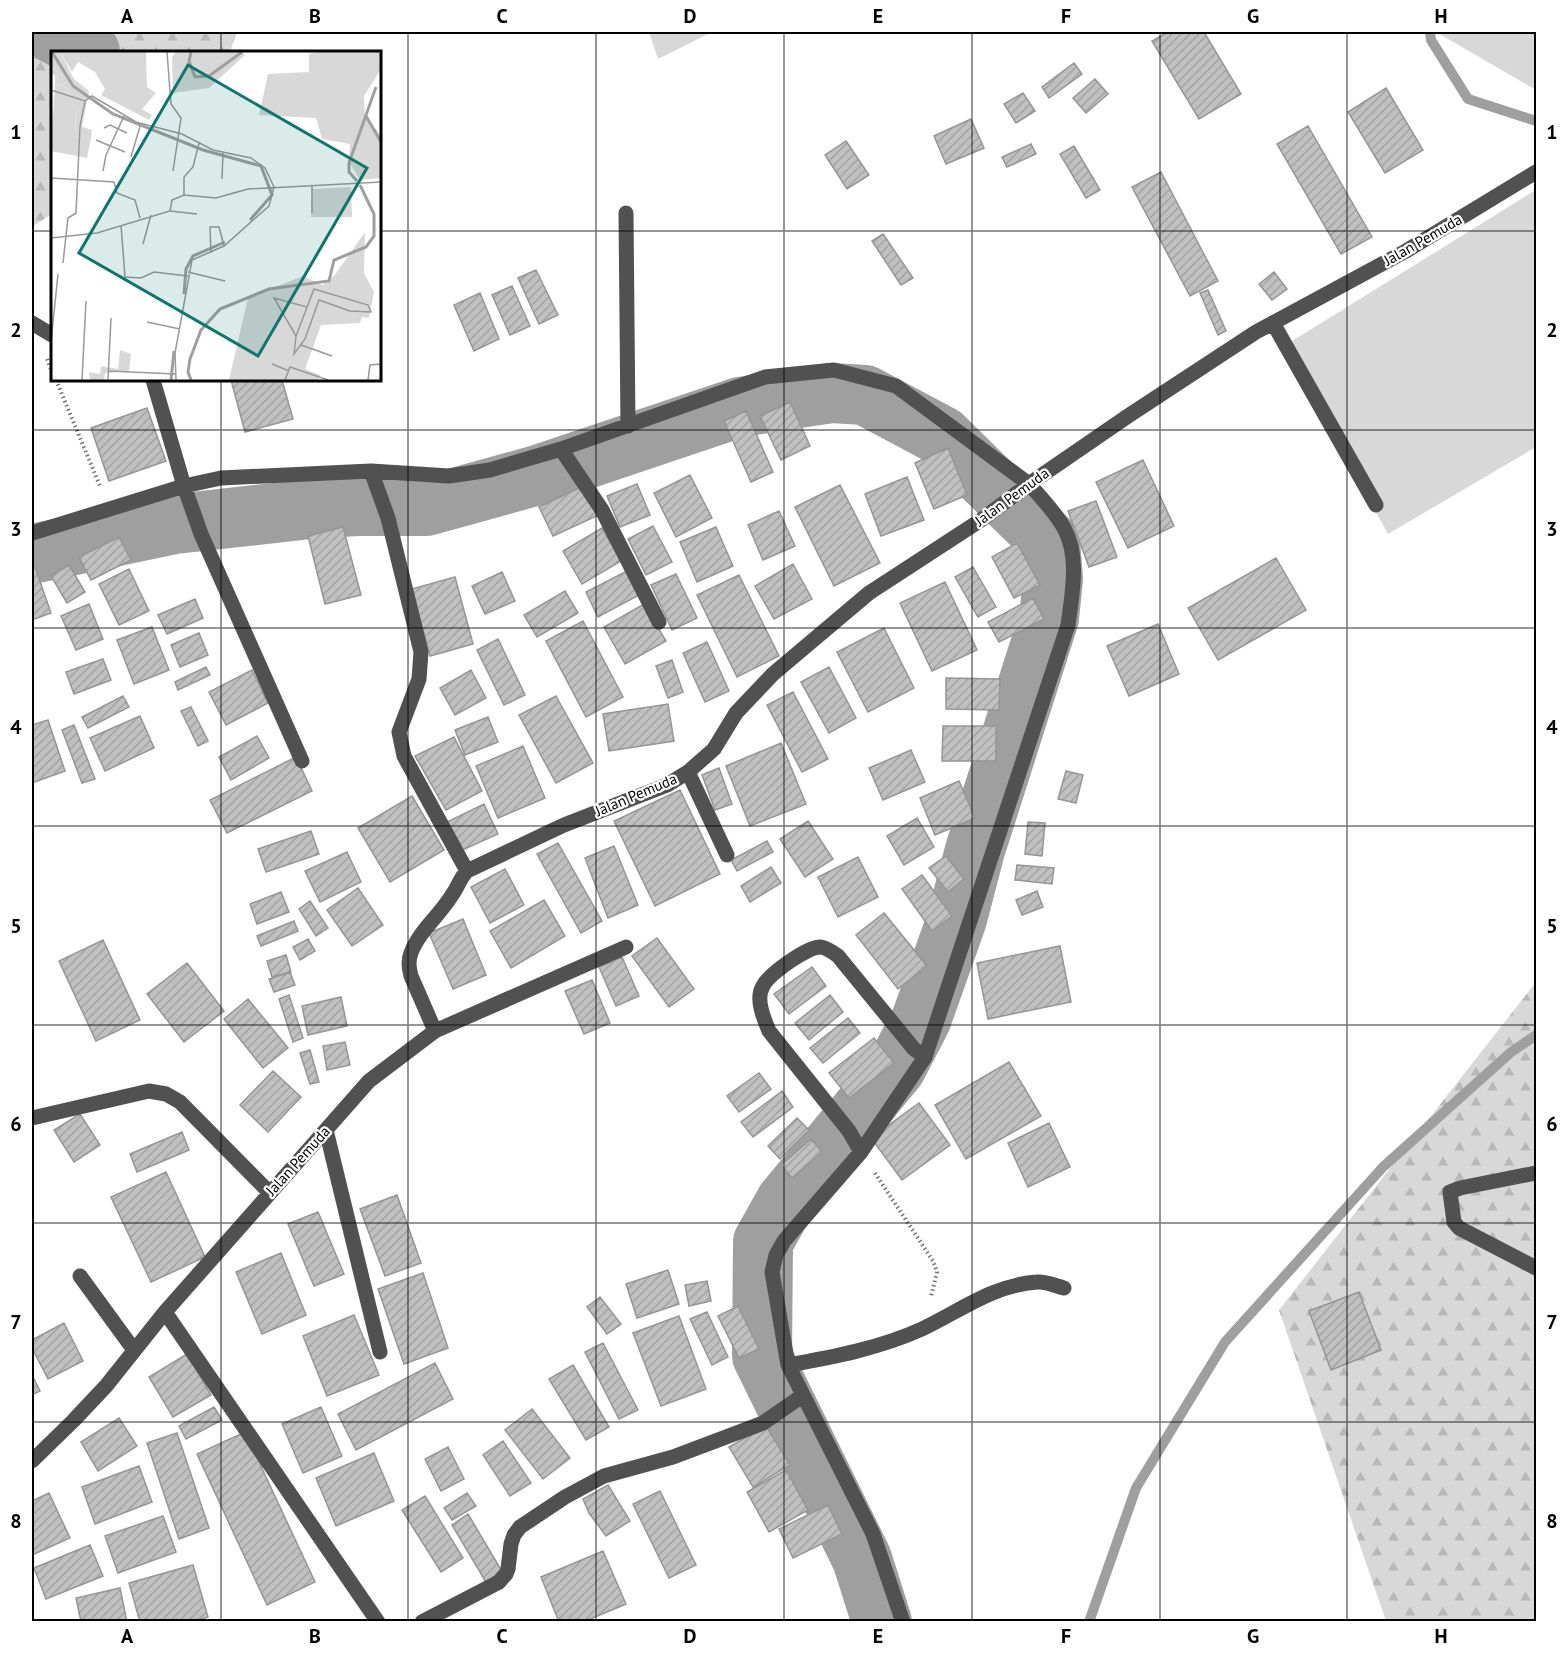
<svg xmlns="http://www.w3.org/2000/svg" width="1568" height="1653" font-family="'PT Sans',sans-serif">
<style>
.grass{fill:#d8d8d8}
.forest{fill:url(#forest-firs)}
.lines{fill:none;stroke-linecap:round;stroke-linejoin:round}
.stream{stroke:#9f9f9f;stroke-width:10}
.river{stroke:#9f9f9f;stroke-width:60}
.building{fill:url(#building-hatch);stroke:#959595;stroke-width:1.5}
.path{stroke:#737373;stroke-width:4;stroke-dasharray:1.5 3;stroke-linecap:butt}
.minor{stroke:#515151;stroke-width:15}
.grid{fill:none;stroke:#000;stroke-width:1.5;stroke-opacity:0.55}
.labels{text-anchor:middle;stroke-width:4.5;stroke-linejoin:round;paint-order:stroke}
.street-label{font-size:15px;fill:#000;stroke:#fff}
.inset-river{fill:none;stroke:#9f9f9f;stroke-width:3}
.inset-road{fill:none;stroke:#999;stroke-width:1.5}
.view{fill:#0f766e;fill-opacity:0.15;stroke:#0f766e;stroke-width:3}
.inset-edge{fill:none;stroke:#000;stroke-width:3}
.neatline{fill:none;stroke:#000;stroke-width:2}
.grid-label{font-size:20px;text-anchor:middle;font-weight:bold;fill:#000}
</style>
<defs>
<pattern id="forest-firs" width="22" height="20" patternUnits="userSpaceOnUse" patternTransform="scale(1.5)"><rect width="22" height="20" fill="#d8d8d8"/><path d="M5 1l3.5 6h-7zM16 11l3.5 6h-7z" fill="#b8b8b8"/></pattern>
<pattern id="building-hatch" width="6" height="6" patternUnits="userSpaceOnUse" patternTransform="scale(1.5)"><rect width="6" height="6" fill="#c0c0c0"/><path d="M-1 1l2-2M0 6l6-6M5 7l2-2" fill="none" stroke="#a3a3a3"/></pattern>
</defs>
<rect width="100%" height="100%" fill="#fff"/>
<!-- grass -->
<path class="grass" d="M649,32H712L658,59Z
M1436,32H1536V90Z
M1534,191L1536,195V447L1388,534L1284,346Z"/>
<!-- forest -->
<path class="forest" d="M32,32H237L230,52H52V214L32,227Z
M1536,982V1621H1386L1279,1310Z"/>
<g class="lines">
<!-- stream -->
<path class="stream" d="M1430,32L1431,40L1468,99L1536,121
M1089,1622L1136,1488L1225,1342L1383,1167L1510,1053L1536,1035"/>
<!-- river -->
<path class="river" d="M50,32L90,52
M32,554L175,524L319,508L359,506H426L538,475L740,407L831,393L865,395L942,436L1050,542L1053,579L1049,618L975,850L957,919L921,1020L896,1068L786,1201L763,1242L762,1356L862,1559L882,1622"/>
</g>
<!-- building -->
<path class="building" d="M1168,32H1204L1241,94L1199,119L1152,41Z
M1074,63L1082,74L1049,98L1042,87Z
M1095,79L1108,94L1086,113L1073,98Z
M1386,88L1423,150L1385,173L1348,112Z
M1023,93L1035,111L1016,123L1004,104Z
M971,119L984,148L946,164L934,136Z
M1308,126L1372,237L1341,254L1277,144Z
M846,141L869,175L847,189L825,155Z
M1031,144L1036,154L1007,167L1002,157Z
M1074,146L1100,190L1086,198L1060,154Z
M1161,172L1218,281L1190,296L1132,187Z
M883,234L913,278L901,285L872,241Z
M536,270L558,315L539,324L518,278Z
M1274,272L1287,289L1272,300L1259,284Z
M512,286L530,326L510,335L492,295Z
M1208,290L1226,331L1218,335L1200,293Z
M480,293L499,339L474,351L454,305Z
M231,380H282L293,419L245,432Z
M790,402L810,446L781,460L760,416Z
M147,408L166,461L109,481L91,428Z
M746,411L773,472L751,482L724,421Z
M948,448L967,495L934,509L915,463Z
M1143,460L1174,526L1128,548L1096,482Z
M690,475L712,518L676,537L654,493Z
M907,477L924,520L881,536L865,494Z
M637,484L650,515L620,527L607,496Z
M585,485L599,515L553,536L539,507Z
M840,485L880,563L834,586L795,507Z
M1096,501L1117,557L1089,567L1068,511Z
M779,511L795,546L763,560L748,525Z
M653,526L672,562L646,575L628,539Z
M343,527L361,595L325,604L308,536Z
M716,527L733,566L697,582L680,542Z
M602,528L621,561L582,584L563,551Z
M119,537L131,560L91,580L79,557Z
M1017,543L1040,585L1014,598L992,557Z
M1276,558L1306,610L1218,660L1188,608Z
M34,564L51,613L32,620V565Z
M793,564L812,599L774,619L755,586Z
M69,565L85,592L67,603L51,576Z
M973,567L996,607L978,617L955,577Z
M129,569L149,611L119,625L99,584Z
M627,571L639,595L598,617L586,592Z
M502,572L515,601L485,614L472,586Z
M676,574L697,618L672,630L651,585Z
M739,575L779,656L737,677L697,595Z
M455,577L473,644L430,656L412,589Z
M945,582L977,650L932,671L900,603Z
M565,591L578,613L537,637L524,615Z
M1033,598L1044,619L999,642L988,622Z
M195,599L203,618L167,634L158,615Z
M89,604L103,639L76,650L61,616Z
M644,604L666,641L625,664L604,627Z
M583,621L623,697L586,717L546,641Z
M1158,624L1179,674L1129,696L1107,646Z
M152,627L169,670L134,684L117,640Z
M884,628L914,688L868,712L837,652Z
M199,633L208,655L180,667L171,645Z
M498,639L525,695L504,705L477,650Z
M707,642L729,691L705,702L683,653Z
M103,659L111,680L74,694L66,672Z
M672,660L683,692L668,698L656,666Z
M206,667L210,675L178,690L175,682Z
M829,667L856,718L829,733L801,682Z
M252,670L268,703L226,725L209,692Z
M471,670L486,698L455,715L440,688Z
M946,678L1000,679L999,710L946,709Z
M793,692L828,759L802,772L767,705Z
M123,696L129,707L88,728L82,717Z
M556,696L593,763L556,783L519,715Z
M668,704L674,741L609,751L603,714Z
M191,707L208,741L198,746L181,711Z
M140,716L154,748L105,771L90,738Z
M488,717L498,742L465,755L455,730Z
M48,720L65,771L32,783V725Z
M74,725L95,779L82,783L62,730Z
M943,726H996V761H942Z
M257,736L269,758L231,780L219,757Z
M454,737L482,791L446,810L415,756Z
M781,743L806,804L750,826L726,766Z
M523,746L545,798L498,818L476,766Z
M911,750L925,782L883,800L869,768Z
M296,757L312,791L227,833L210,800Z
M719,768L732,804L715,810L702,775Z
M1066,771L1083,775L1076,803L1058,799Z
M959,781L975,818L935,835L920,798Z
M680,790L720,874L655,906L614,821Z
M412,796L444,850L390,882L358,828Z
M484,804L498,834L458,852L445,823Z
M917,818L934,847L904,865L887,836Z
M808,821L833,859L805,877L780,839Z
M1028,822L1045,823L1042,856L1025,854Z
M311,831L319,854L266,872L258,849Z
M767,841L773,852L737,871L731,860Z
M558,843L602,921L581,933L537,854Z
M614,846L638,905L608,918L585,858Z
M347,852L361,882L320,902L305,871Z
M946,856L964,879L948,892L929,868Z
M858,857L878,897L838,917L818,877Z
M1017,865L1054,868L1052,884L1015,880Z
M771,867L781,883L750,902L741,886Z
M505,869L524,905L490,923L471,887Z
M922,875L952,916L932,931L902,889Z
M358,888L383,925L352,946L327,910Z
M1037,891L1043,907L1022,915L1016,900Z
M281,892L289,912L257,924L250,904Z
M544,900L565,936L511,968L490,931Z
M310,901L328,928L316,936L299,909Z
M884,913L927,966L898,989L856,935Z
M463,919L486,975L453,989L429,933Z
M294,921L298,931L261,946L257,936Z
M657,938L694,989L669,1007L632,956Z
M308,939L315,951L300,960L293,947Z
M103,940L140,1020L96,1041L59,961Z
M1060,946L1071,1002L988,1019L977,963Z
M286,955L291,972L272,977L267,961Z
M622,957L639,996L616,1006L599,967Z
M187,963L224,1011L184,1042L147,994Z
M812,967L826,986L789,1014L774,994Z
M290,972L295,985L274,992L269,979Z
M592,980L610,1023L584,1034L565,991Z
M289,995L303,1038L293,1042L279,999Z
M830,995L843,1012L809,1040L795,1023Z
M341,997L347,1026L308,1035L302,1006Z
M248,999L288,1048L263,1068L224,1019Z
M848,1018L860,1033L823,1063L810,1048Z
M874,1038L894,1063L849,1098L829,1073Z
M345,1042L350,1065L327,1070L323,1046Z
M310,1050L319,1082L310,1084L300,1053Z
M1009,1062L1041,1116L966,1159L935,1105Z
M273,1071L301,1097L268,1132L240,1105Z
M759,1073L771,1089L739,1112L727,1096Z
M782,1091L793,1107L753,1137L741,1122Z
M919,1103L950,1145L902,1180L871,1138Z
M80,1114L100,1145L74,1162L54,1130Z
M797,1118L809,1130L780,1159L768,1146Z
M1049,1123L1070,1167L1028,1187L1008,1143Z
M182,1132L189,1150L137,1172L130,1154Z
M811,1139L822,1152L792,1178L781,1165Z
M166,1172L205,1257L151,1282L111,1197Z
M397,1195L421,1263L385,1276L360,1209Z
M318,1212L344,1274L314,1286L288,1224Z
M281,1253L306,1315L262,1334L236,1272Z
M668,1270L679,1304L637,1318L626,1284Z
M423,1273L448,1348L404,1364L378,1289Z
M707,1281L711,1301L689,1306L685,1285Z
M1359,1292L1381,1350L1331,1370L1309,1311Z
M600,1297L621,1324L607,1334L587,1307Z
M738,1306L759,1349L739,1358L718,1316Z
M707,1312L728,1357L712,1365L690,1319Z
M354,1315L379,1375L327,1396L303,1336Z
M679,1316L706,1389L661,1406L633,1333Z
M64,1323L83,1361L48,1379L32,1348V1340Z
M603,1343L638,1410L619,1419L585,1352Z
M187,1354L211,1395L173,1417L149,1377Z
M435,1363L453,1399L356,1450L338,1414Z
M573,1365L609,1427L586,1440L549,1379Z
M32,1375L40,1391L32,1395Z
M214,1407L222,1420L186,1439L179,1426Z
M321,1407L342,1456L303,1473L282,1424Z
M532,1409L570,1458L543,1479L505,1430Z
M119,1418L137,1446L98,1471L81,1442Z
M766,1426L790,1465L753,1487L729,1447Z
M245,1432L315,1582L267,1605L197,1454Z
M177,1433L209,1528L179,1539L147,1443Z
M503,1441L531,1483L510,1496L483,1455Z
M448,1447L464,1479L441,1491L425,1459Z
M374,1453L394,1501L336,1526L316,1478Z
M139,1466L152,1502L95,1524L82,1487Z
M786,1470L808,1510L769,1532L747,1492Z
M608,1485L630,1521L606,1536L589,1513L583,1499Z
M660,1491L696,1565L669,1578L633,1504Z
M49,1493L70,1538L32,1555V1501Z
M467,1493L476,1506L452,1520L444,1508Z
M425,1496L463,1558L441,1572L402,1510Z
M828,1505L842,1534L793,1558L779,1529Z
M468,1514L503,1573L487,1584L452,1525Z
M163,1516L176,1552L118,1573L105,1536Z
M90,1545L103,1576L46,1599L34,1568Z
M603,1551L626,1604L583,1622H559L541,1577Z
M193,1565L208,1617L191,1622H140L129,1583Z
M120,1588L127,1622H81L76,1598Z"/>
<g class="lines">
<!-- path -->
<path class="path" d="M47,359L52,372
M56,380L100,486
M875,1173L933,1261L937,1272L931,1296"/>
<!-- minor -->
<path class="minor" d="M626,213L628,426
M32,323L52,335
M1273,323L1376,505
M153,380L184,486L201,534L302,761
M561,449L602,510L659,622
M371,471L388,518L421,652L419,679L399,732L404,756L467,871
M32,533L184,486L221,478L371,471L449,476L490,470L561,449L765,377L834,370L896,386L1029,484C1041,497 1055,512 1064,528C1080,557 1072,594 1068,625L925,1057L861,1152L784,1241L776,1255L772,1272L788,1365L873,1534L903,1622
M688,772L727,855
M435,1031L626,947
M32,1118L149,1091L166,1094L180,1102L269,1192
M326,1130L380,1352
M861,1152L849,1131L769,1031C764,1019 755,999 763,986C769,974 808,946 821,947C826,948 834,953 838,956L914,1049L925,1057
M1536,1173L1460,1188L1450,1192L1454,1222L1459,1228L1536,1268
M80,1276L134,1350
M165,1312L378,1622
M788,1365C834,1357 880,1348 922,1329C960,1311 993,1285 1037,1282C1045,1281 1056,1286 1064,1288
M32,1461L73,1421L106,1386L165,1312L369,1081L435,1031L411,976C409,969 408,960 411,953C419,931 440,915 452,895C458,887 460,878 467,871L564,825L667,785L688,772L714,749L736,713L773,674L869,593L981,520L1029,484L1128,416L1256,332L1406,251L1536,172
M422,1622L499,1582L506,1574L508,1569L511,1544L514,1535L520,1527L565,1497L604,1476L673,1457L763,1423L802,1396"/>
</g>
<!-- grid -->
<path class="grid" d="M221,32V52M408,32V1622M596,32V1622M784,32V1622M972,32V1622M1160,32V1622M1347,32V1622M32,231H52M380,231H1536M221,380V1622M32,430H1536M32,628H1536M32,826H1536M32,1025H1536M32,1223H1536M32,1422H1536"/>
<g class="labels">
<!-- street labels -->
<g class="street-label">
<text transform="translate(1423 240) rotate(-30)" y="5">Jalan Pemuda</text>
<text transform="translate(1012 497) rotate(-36)" y="5">Jalan Pemuda</text>
<text transform="translate(636 795) rotate(-23)" y="5">Jalan Pemuda</text>
<text transform="translate(298 1161) rotate(-48)" y="5">Jalan Pemuda</text>
</g>
</g>
<!-- overview -->
<g transform="translate(51 51)">
<rect width="330" height="330" fill="#fff"/>
<path d="M9,1H95L96,36L105,42L91,58L101,64L98,69L50,44L54,38L44,21L27,11L21,21ZM268,1H330V18L313,45L314,67L330,84V127L309,129L298,111L299,93L271,88L265,67L208,64L217,23L258,21V3ZM4,32L15,37L24,58L25,85L40,88L36,107L0,100ZM300,136L301,166H260L261,138Z" fill="#d8d8d8"/>
<path d="M0,1H9L23,28L38,40L31,76L41,79L40,88L25,85L24,58L15,37L4,32V24L0,23ZM125,1H191L194,4L158,37L122,42L121,6ZM314,181L313,222L323,241L318,267L311,266L309,272L270,274L254,318L269,324L267,329H178L197,247L252,225L271,234L283,225ZM69,299L80,303L78,320L54,322L53,329H39L38,321L49,323L50,315L67,318Z" fill="#d8d8d8"/>
<path class="inset-river" d="M1,1L22,35L62,63L152,99L210,115L221,144L199,169M140,1L138,10L144,26L158,25L191,1M315,65L330,91M306,130L298,121V112L325,36M133,243L135,218L142,205L174,191M120,329L123,300M140,329L137,321L139,308L150,279L169,258L218,238L278,230L283,209L315,196L323,185V163L309,134"/>
<path class="inset-road" d="M116,1L120,53L130,67L122,120M0,39L34,50L41,45L85,71L131,83L162,99L200,107L214,117L223,136L218,155L173,195L141,209L124,302L125,329M53,77L59,74L76,82M45,89L74,101M80,106L90,72M52,120L55,104L73,65M0,127L63,131L66,142L84,149L89,167M171,128L172,102M133,144V126L142,116L148,92M119,160L146,163M261,162V134M70,174L74,226L90,227L103,221L137,225M0,187L46,182L119,160L121,149L133,144L165,147L197,138L330,131M92,193L100,164M160,202L159,176H168L173,195M12,212L17,167L25,162L29,75L34,50M137,221L174,230M263,238L317,254L320,261L299,260L268,249L254,288L243,303L245,285ZM96,271L129,278M245,285L223,247L256,256M0,291L7,223M250,294L281,305M221,313L238,320M57,320L125,323M31,329L35,250M57,329L60,267M234,329L239,316L277,329M317,329L319,314L330,313"/>
<path class="view" d="M137,14L316,117L207,305L28,202Z"/>
<rect width="330" height="330" class="inset-edge"/>
</g>
<!-- border -->
<rect width="1568" height="1653" fill="none" stroke="#ffffff" stroke-width="66"/>
<rect x="33" y="33" width="1502" height="1587" class="neatline"/>
<g class="grid-label">
<text x="127" y="23">A</text>
<text x="315" y="23">B</text>
<text x="502" y="23">C</text>
<text x="690" y="23">D</text>
<text x="878" y="23">E</text>
<text x="1066" y="23">F</text>
<text x="1253" y="23">G</text>
<text x="1441" y="23">H</text>
<text x="16" y="139">1</text>
<text x="1552" y="139">1</text>
<text x="16" y="337">2</text>
<text x="1552" y="337">2</text>
<text x="16" y="536">3</text>
<text x="1552" y="536">3</text>
<text x="16" y="734">4</text>
<text x="1552" y="734">4</text>
<text x="16" y="933">5</text>
<text x="1552" y="933">5</text>
<text x="16" y="1131">6</text>
<text x="1552" y="1131">6</text>
<text x="16" y="1329">7</text>
<text x="1552" y="1329">7</text>
<text x="16" y="1528">8</text>
<text x="1552" y="1528">8</text>
<text x="127" y="1643">A</text>
<text x="315" y="1643">B</text>
<text x="502" y="1643">C</text>
<text x="690" y="1643">D</text>
<text x="878" y="1643">E</text>
<text x="1066" y="1643">F</text>
<text x="1253" y="1643">G</text>
<text x="1441" y="1643">H</text>
</g>
</svg>
